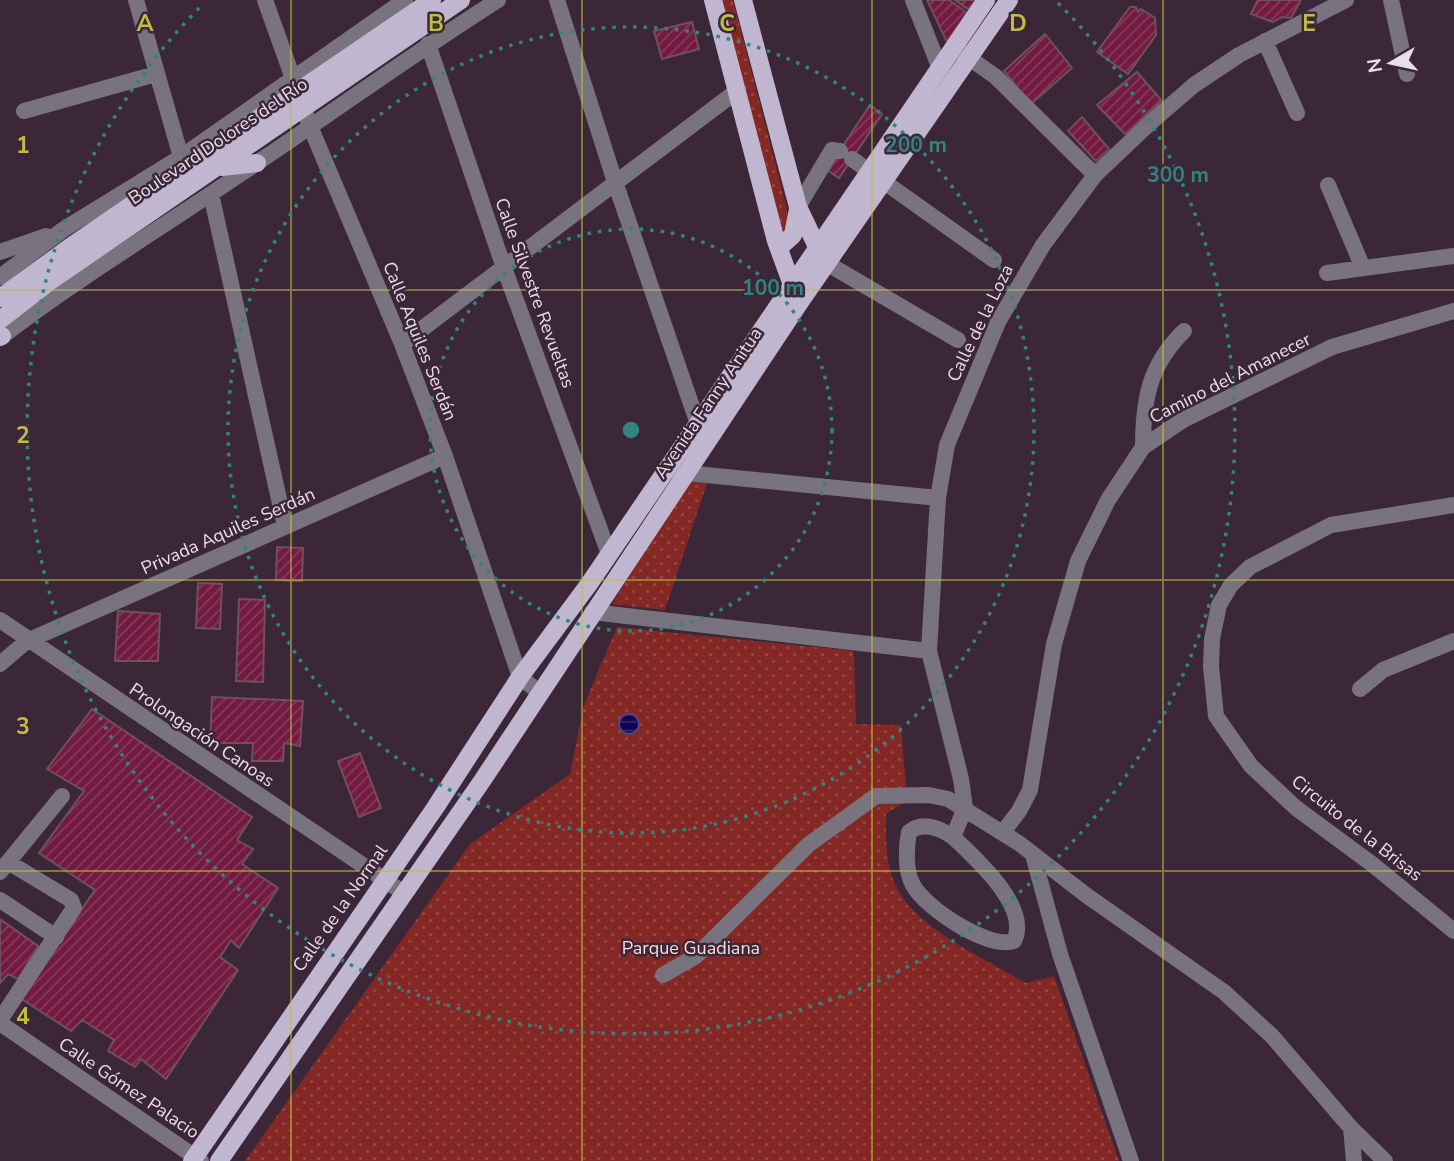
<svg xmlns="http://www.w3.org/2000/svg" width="1454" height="1161" font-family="'Nunito Sans',sans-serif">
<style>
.park{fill:url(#park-dots)}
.water{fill:url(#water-rules);stroke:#53447f;stroke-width:2}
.building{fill:url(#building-hatch);stroke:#70515b;stroke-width:2}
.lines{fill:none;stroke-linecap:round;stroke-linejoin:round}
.minor{stroke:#78737f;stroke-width:16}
.major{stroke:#c0b6cf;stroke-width:18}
.grid{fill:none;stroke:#c0be41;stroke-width:2;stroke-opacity:0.55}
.ring{fill:none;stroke:#308580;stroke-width:3.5;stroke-dasharray:3.5 7}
.labels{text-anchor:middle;stroke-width:5;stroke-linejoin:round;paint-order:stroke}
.street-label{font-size:18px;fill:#ebdde9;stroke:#3c2739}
.park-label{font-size:18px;fill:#f7dbd8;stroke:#3c2739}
.grid-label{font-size:23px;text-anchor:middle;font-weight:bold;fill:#c0be41;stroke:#3c2739;stroke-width:5;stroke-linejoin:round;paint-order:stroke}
.centre{fill:#308580;stroke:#3c2739;stroke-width:3.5}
.ring-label{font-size:21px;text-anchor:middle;font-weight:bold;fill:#308580;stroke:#3c2739;stroke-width:5;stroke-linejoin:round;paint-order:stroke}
</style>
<defs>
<pattern id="park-dots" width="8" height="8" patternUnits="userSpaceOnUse" patternTransform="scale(1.75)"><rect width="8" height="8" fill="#842825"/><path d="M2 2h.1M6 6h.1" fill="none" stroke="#964745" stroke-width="1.8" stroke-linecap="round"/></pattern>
<pattern id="water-rules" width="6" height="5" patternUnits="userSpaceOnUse" patternTransform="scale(1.75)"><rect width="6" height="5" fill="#120351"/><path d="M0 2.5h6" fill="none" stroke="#35276a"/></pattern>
<pattern id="building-hatch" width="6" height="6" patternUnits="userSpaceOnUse" patternTransform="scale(1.75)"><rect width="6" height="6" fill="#721a40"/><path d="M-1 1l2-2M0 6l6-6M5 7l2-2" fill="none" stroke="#863b5c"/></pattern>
</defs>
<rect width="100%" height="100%" fill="#3c2739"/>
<!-- park -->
<path class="park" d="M717,0H733L787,209V229L781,231Z
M687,480L707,483L665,610L612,604Z
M617,627L854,651L856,724L901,725L906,788L903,803L886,814C886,839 885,866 897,888C918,930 986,959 1026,983L1054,976L1119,1161H245L470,844L570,774L584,705Z"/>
<!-- water -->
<path class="water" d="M619 724a10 10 0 1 1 20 0a10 10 0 1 1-20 0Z"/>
<!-- building -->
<path class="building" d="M927,0H949L967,13L947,42Z
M955,0H978L971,11Z
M1258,0H1301L1291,18L1282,17L1273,22L1251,14Z
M1130,7H1136L1138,12L1141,9L1155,18L1156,35L1128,74L1097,52Z
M692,22L699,49L662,59L654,31Z
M1045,34L1072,68L1031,104L1004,71Z
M1137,72L1162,101L1125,134L1097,105Z
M870,105L882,114L839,178L827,170Z
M1082,117L1109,149L1096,161L1068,131Z
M277,547L303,548L302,581L276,580Z
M198,583L222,584L220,629L196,628Z
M239,599L265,600L263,682L236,681Z
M118,611L160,614L158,661H115Z
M212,697L303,701L300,746L284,743L283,761H252L253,743H210Z
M92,709L252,817L237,840L253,849L242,864L278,888L239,948L231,940L220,957L238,970L166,1079L141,1059L135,1067L108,1051L114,1040L82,1020L71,1031L20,998L95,890L39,853L84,791L47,769Z
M360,753L381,808L359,817L338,761Z
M0,919L38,946L18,979L8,974L0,983Z"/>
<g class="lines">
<!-- minor -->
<path class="minor" d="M136,0L181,157
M265,0L310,126L402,344L445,456L520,677L540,693
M557,0L615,182L698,424
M913,0L948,89
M1391,0L1407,74
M1265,41L1297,113
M428,44L503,265L609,554
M954,47L996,77L1095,175
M24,111L156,74
M852,159L994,260
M1328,185L1363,268
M211,194L285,526
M798,207L832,150L840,151
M0,252L46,236
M828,264L958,340
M1327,273L1454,256
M0,277L64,229L181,157L405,0
M0,338C75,280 155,232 233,179C322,120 408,57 498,0
M402,344L737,91
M1143,447C1143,400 1149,365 1184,331
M676,472L938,498
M1454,505L1331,525L1250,567L1231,585L1219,605L1212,639L1211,667L1216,716L1251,766L1296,808L1372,864L1454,931
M592,612L929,651
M0,620L404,893
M0,664L27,641L445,456
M1360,689L1383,670L1454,641
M965,808L961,779L929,651L938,498L947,445L998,322L1043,245L1095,175L1150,123L1194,85L1239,55L1346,0
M1003,832L1019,811L1030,790L1054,644L1078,561L1108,500L1143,447L1183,420L1332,347L1454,311
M953,837C975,858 1031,907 1014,941C989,950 925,908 913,885C905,871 906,848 909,832C922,821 940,828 953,837L965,808
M1033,855L1060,954L1131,1161
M0,872L62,796
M0,900L56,937
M663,975L696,956L808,845L876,796L929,795L948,799L1020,844L1086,895L1224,992L1272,1036L1351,1128L1354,1161
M0,1020L74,908L71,900L8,862
M0,1023L201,1161
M1351,1128L1385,1161"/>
<!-- major -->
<path class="major" d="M713,0L776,241L795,293
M743,0L798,207L821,255
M222,167L257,163
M782,245L793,235L798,209
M0,298L70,247L432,0
M0,320L53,279L461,0
M0,337L2,336
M192,1161L435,808L520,677L589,584L986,0
M219,1161L482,781L800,302L1009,0"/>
</g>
<!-- grid -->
<path class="grid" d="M291,0V1161M582,0V1161M872,0V1161M1163,0V1161M0,290H1454M0,580H1454M0,871H1454"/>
<!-- distance rings -->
<g class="ring">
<circle cx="631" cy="430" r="201"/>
<circle cx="631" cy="430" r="403"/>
<path d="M1058 3A604 604 0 1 1 204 3"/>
</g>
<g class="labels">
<!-- street labels -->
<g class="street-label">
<text transform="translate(218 141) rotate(-34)" y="6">Boulevard Dolores del Río</text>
<text transform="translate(535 293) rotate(70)" y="6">Calle Silvestre Revueltas</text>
<text transform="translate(980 323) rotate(-64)" y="6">Calle de la Loza</text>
<text transform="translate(420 341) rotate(68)" y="6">Calle Aquiles Serdán</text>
<text transform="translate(1230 378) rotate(-27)" y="6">Camino del Amanecer</text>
<text transform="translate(708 403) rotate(-56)" y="6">Avenida Fanny Anitua</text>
<text transform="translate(228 531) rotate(-24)" y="6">Privada Aquiles Serdán</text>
<text transform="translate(202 735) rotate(34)" y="6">Prolongación Canoas</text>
<text transform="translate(1357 828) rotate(38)" y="6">Circuito de la Brisas</text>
<text transform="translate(340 908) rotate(-55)" y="6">Calle de la Normal</text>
<text transform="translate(129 1088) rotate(34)" y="6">Calle Gómez Palacio</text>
</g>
<!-- park labels -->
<g class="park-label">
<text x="691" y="954">Parque Guadiana</text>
</g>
</g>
<g class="grid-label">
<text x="145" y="31">A</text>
<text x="436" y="31">B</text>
<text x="727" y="31">C</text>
<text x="1018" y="31">D</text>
<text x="1309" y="31">E</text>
<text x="23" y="153">1</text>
<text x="23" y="443">2</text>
<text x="23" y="734">3</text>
<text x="23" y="1024">4</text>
</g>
<circle cx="631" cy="430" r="10" class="centre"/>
<g class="ring-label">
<text x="916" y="152">200 m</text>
<text x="1178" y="182">300 m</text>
<text x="773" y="295">100 m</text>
</g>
<!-- north arrow -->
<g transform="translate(1391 63) rotate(261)" stroke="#3c2739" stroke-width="5" paint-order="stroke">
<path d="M0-5L12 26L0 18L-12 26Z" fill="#ebdde9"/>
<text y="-10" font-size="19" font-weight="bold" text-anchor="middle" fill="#ebdde9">N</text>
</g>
</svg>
